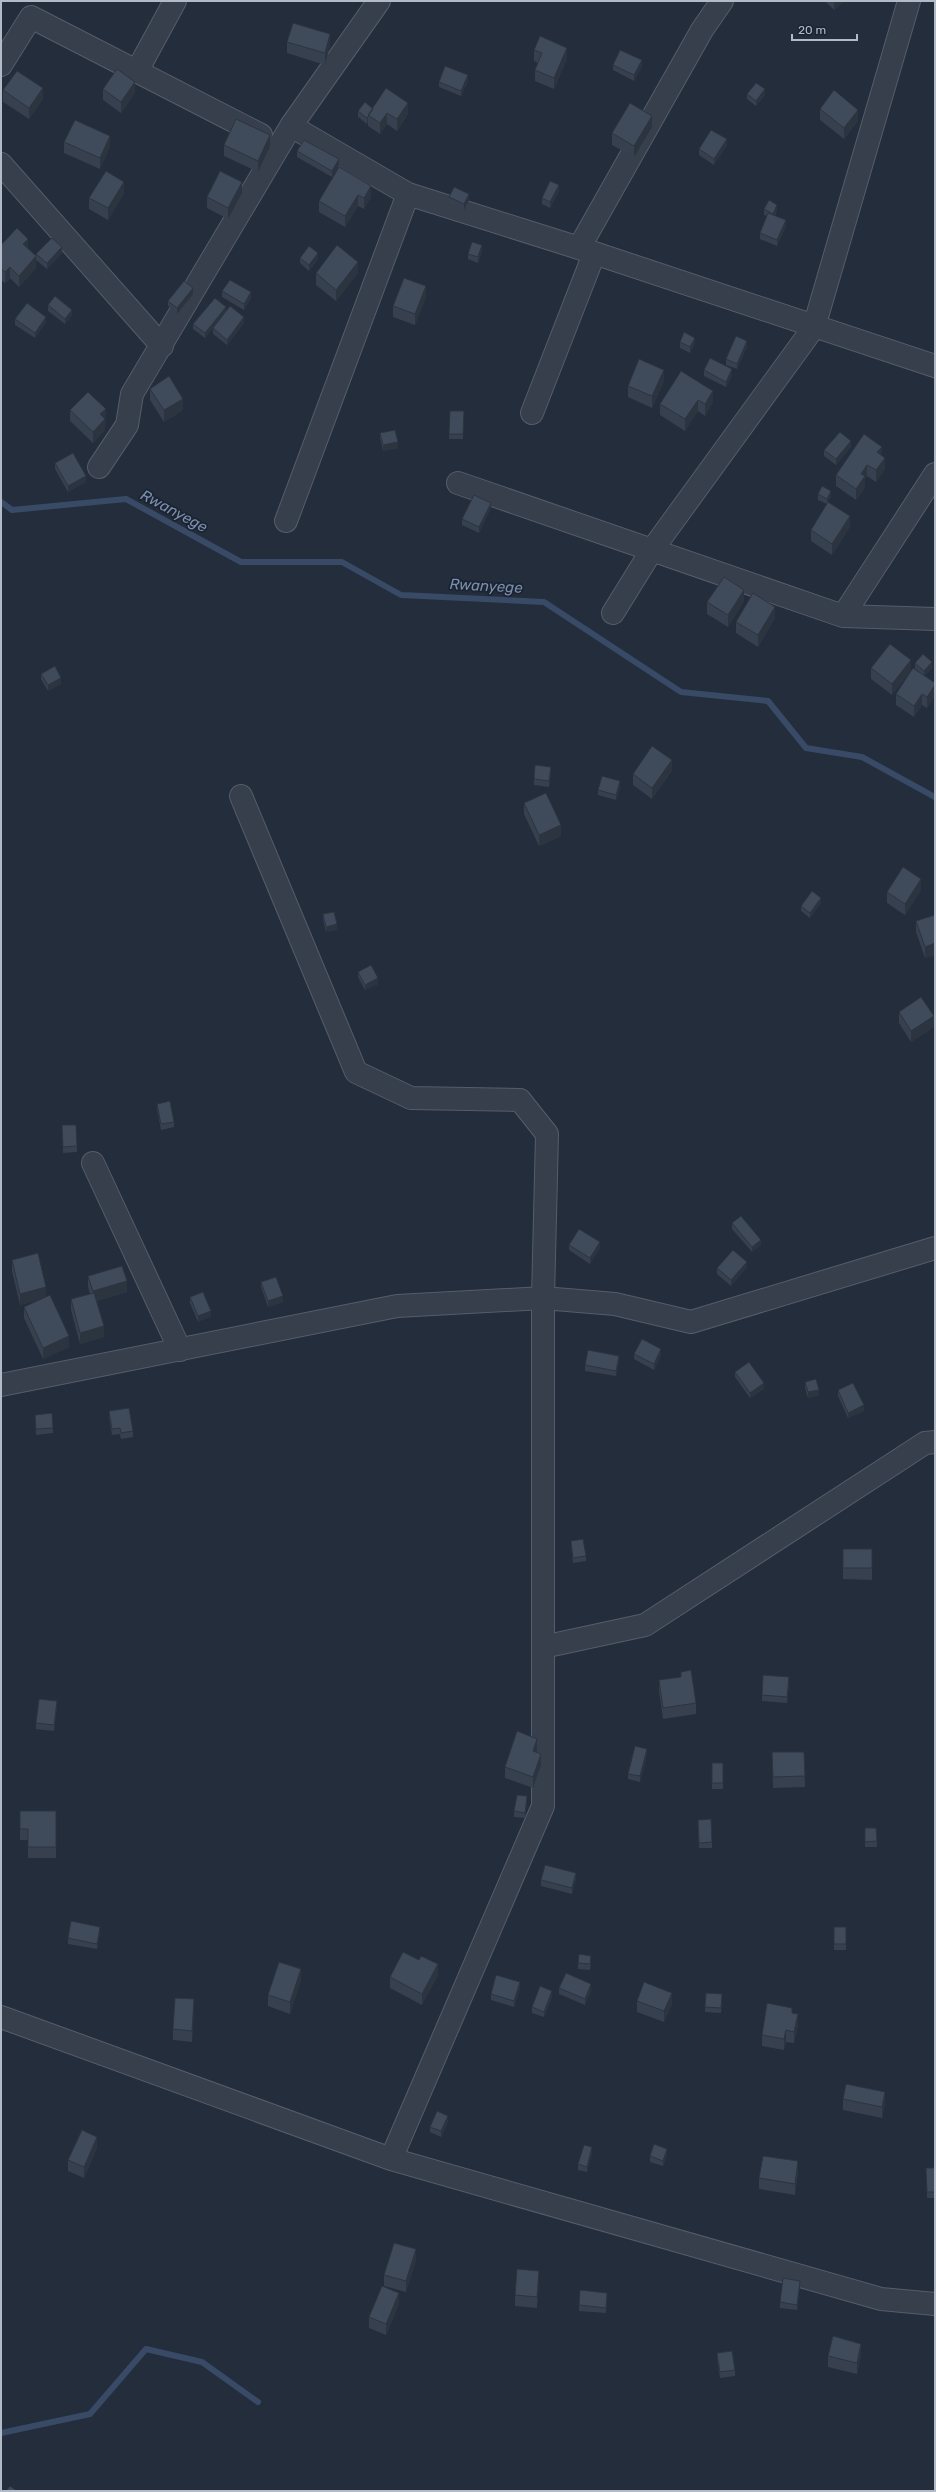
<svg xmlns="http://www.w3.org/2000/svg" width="936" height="2492" font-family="Rubik,sans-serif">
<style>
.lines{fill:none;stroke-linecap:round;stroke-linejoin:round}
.stream{stroke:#384a66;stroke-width:6}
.minor-casing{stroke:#555d6a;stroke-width:24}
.minor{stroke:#373f4c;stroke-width:22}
.wall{fill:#36404e}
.shaded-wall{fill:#2c3440}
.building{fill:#3f4b5b;stroke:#2c3440}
.labels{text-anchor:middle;stroke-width:3.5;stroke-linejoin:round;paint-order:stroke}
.water-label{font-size:15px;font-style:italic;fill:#7a8fb0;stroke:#1c2431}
</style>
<rect width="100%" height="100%" fill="#232d3c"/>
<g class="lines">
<!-- stream -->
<path class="stream" d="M1,502L12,510L126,499L241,562H342L401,595L544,602L681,692L768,701L806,748L862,757L935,797
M1,2433L90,2414L146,2349L202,2362L258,2402"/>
<!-- minor casing -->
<g class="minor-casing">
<path id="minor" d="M1,65L31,17L261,135
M137,71L175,1
M291,126L408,194L579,248L935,366
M1,164L162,346
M579,248L702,30L722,1
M532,413L594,254
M99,467L127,425L132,394L291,126L379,1
M458,483L843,616L935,619
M286,521L408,194
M613,613L652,550L814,327L909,1
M843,616L935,474
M241,796L356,1072L411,1098L520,1100L547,1134L543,1298V1806L391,2159
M93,1163L180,1350
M1,1385L397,1306L543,1298L615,1304L691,1322L935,1248
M543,1647L645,1625L925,1443L935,1442
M1,2017L391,2159L881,2299L935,2304"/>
</g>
<!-- minor -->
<use href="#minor" class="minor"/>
</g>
<!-- wall -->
<path class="wall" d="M825,1H844L834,10Z
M287,42L330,45L325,65L287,53Z
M534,50L567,59L554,89L535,81V70L538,63L534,61Z
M613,65L642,66L634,81L613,70Z
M468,81L461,96L439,87V82Z
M103,89L135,93L121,113L103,100Z
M3,90L43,99L29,119L3,102Z
M747,94L765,95L756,106L747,99Z
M373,109L408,114L397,131L387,124L380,134L368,126V122L367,124L358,117V111Z
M820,109L858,121L844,139L820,120Z
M652,127L634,157L612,145V133Z
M64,142L110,147L100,169L64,153Z
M224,145L270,146L258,172L224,156Z
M727,145L714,165L699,155V149Z
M297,151L339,165L332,177L297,157Z
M339,167L371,197L364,209L358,206L345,227L319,212V201Z
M559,191L550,208L542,204V198Z
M124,193L108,220L89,209V198Z
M242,193L228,219L207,208V197Z
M449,197L469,200L464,210L449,203Z
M764,209L777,210L775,216L786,226L777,246L760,239V233L767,216L764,215Z
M1,245L28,249L36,256V254L62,253L47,269L36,260V268L19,287L10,278L5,283L1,280Z
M482,251L478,263L468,259V254Z
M300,258L318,259L309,271L300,263Z
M316,273H358L336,301L316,285Z
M222,291L251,298L244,310L222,297Z
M193,294L177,314L168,306V301Z
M426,297L415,325L393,317V306Z
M48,305L72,315L65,324L48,311Z
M15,319L46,322L35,338L15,325Z
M244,323L227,345L213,334V328L205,338L193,329V324Z
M680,342L695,343L690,353L680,348Z
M747,347L737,369L726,365V359Z
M704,370L732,375L726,387L704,376Z
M681,371L713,402L705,416L698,411L685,431L660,415V404Z
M664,381L652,408L628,397V386Z
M150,389L183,410L164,422L150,400Z
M106,409L105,430L93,443L70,421V410Z
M450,411H464L463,439H449Z
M380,433L398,448L383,451L380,438Z
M851,447L836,465L824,456V450Z
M882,456L885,469L876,482L867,476L865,479V488L856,500L836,486V475Z
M55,463L86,482L68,492L55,469Z
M818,494L831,496L828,502L850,527L832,555L811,541V530L827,504L818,500Z
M491,508L479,533L462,525V519Z
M744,601L728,627L707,614V602Z
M775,618L758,647L736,633V622Z
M915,663L932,668L925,676L935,683V696L927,708L922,705L914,717L896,705V694L918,671L915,669Z
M871,668L911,671L892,695L871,679Z
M41,674L61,684L48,691L41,679Z
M672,771L652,799L633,785V774Z
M551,773L549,787L534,785V779Z
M620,787L616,800L598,795V790Z
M524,803L561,836L539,846L524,814Z
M921,890L905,915L887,903V892Z
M821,903L810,918L801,911V906Z
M323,914L337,930L326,932L323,920Z
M935,915V955L925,958L916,932V921Z
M358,972L378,984L365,990L358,977Z
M899,1012L934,1027L911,1042L899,1023Z
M157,1104L174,1122V1127L161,1130L157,1109Z
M62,1125L77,1146V1152L63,1153Z
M732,1223L761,1245L752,1252L732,1229Z
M569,1245L600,1248L590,1264L569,1250Z
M12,1260L46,1297L69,1347L43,1359L24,1318V1307L38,1300L20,1305L12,1271Z
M747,1267L731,1286L717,1274V1268Z
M88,1276L127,1292L97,1301L104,1337L80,1344L71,1310V1299L90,1294L88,1287Z
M261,1282L283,1302L268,1307L261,1287Z
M190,1297L211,1316L198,1322L190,1303Z
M634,1354L661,1355L654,1370L634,1359Z
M619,1361L616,1376L585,1371V1365Z
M735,1372L764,1389L750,1398L735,1377Z
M805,1382L819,1395L808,1398L805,1388Z
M838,1390L864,1411L848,1418L838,1396Z
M109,1411L133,1431V1437L121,1439L120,1434L112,1435L109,1417Z
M35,1415L53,1428V1433L36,1435Z
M571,1541L586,1556V1561L573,1563L571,1546Z
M843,1549H872V1580L843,1579Z
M681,1672L696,1703V1714L663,1719L659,1691V1680L681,1677Z
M789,1683L787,1703L762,1701V1695Z
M57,1707L54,1731L36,1729V1723Z
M537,1750L536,1752L541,1765L533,1788L505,1778V1767Z
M772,1752H804L805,1787L773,1788Z
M647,1755L640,1782L628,1779V1774Z
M712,1763H723V1789H712Z
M527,1802L525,1818L514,1817V1811Z
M20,1811H56V1858H28V1840H20Z
M698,1820L712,1842V1848H699Z
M865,1828L877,1841V1847H865Z
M576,1879L572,1894L541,1886V1880Z
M834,1927H846V1950H834Z
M100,1932L97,1949L68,1944V1938Z
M591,1961L590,1970L578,1969V1963Z
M438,1975L422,2005L390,1988V1977Z
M301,1980L290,2014L268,2006V1995Z
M520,1988L514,2007L491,2000V1994Z
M559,1988L591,1990L585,2005L559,1994Z
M552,1997L544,2017L532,2013V2007Z
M722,2000L721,2013L705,2012V2007Z
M637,2001L672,2004L664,2022L637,2012Z
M194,2010L192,2042L173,2040V2029Z
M792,2013L798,2025L794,2043L786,2042L784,2050L762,2046V2035Z
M843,2099L885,2103L882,2118L843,2110Z
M448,2122L441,2137L430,2132V2127Z
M97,2148L84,2178L68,2171V2160Z
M592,2153L587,2172L578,2170V2164Z
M667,2154L663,2166L650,2162V2156Z
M926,2168H935V2198H927Z
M798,2172L795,2195L759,2189V2178Z
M416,2260L406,2292L384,2286V2275Z
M539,2282L537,2308L515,2306V2295Z
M800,2287L797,2310L780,2308V2302Z
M607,2298L606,2313L579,2311V2305Z
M399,2304L386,2335L369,2328V2317Z
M717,2353L735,2370V2376L720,2378L717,2359Z
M861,2355L857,2374L828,2367V2356Z"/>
<!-- shaded-wall -->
<path class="shaded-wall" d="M834,1H844L834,10Z
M330,34V45L325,65V53Z
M567,48V59L554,89V78Z
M642,60V66L634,81V75Z
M468,75V81L461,96V91Z
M135,82V93L121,113V102Z
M43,88V99L29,119V108Z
M765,89V95L756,106V101Z
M408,103V114L397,131V119Z
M858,110V121L844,139V128Z
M387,113V124L380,134V123Z
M368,116V122L367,124V118Z
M652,116V127L634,157V146Z
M270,135V146L258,172V161Z
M110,136V147L100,169V158Z
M727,139V145L714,165V159Z
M339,159V165L332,177V171Z
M124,182V193L108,220V208Z
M242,182V193L228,219V208Z
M559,185V191L550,208V202Z
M371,186V197L364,209V198Z
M469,194V200L464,210V204Z
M358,195V206L345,227V216Z
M777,205V210L773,219V214Z
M786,220V226L777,246V240Z
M28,239V250L23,244Z
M482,245V251L478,263V257Z
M62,247V253L47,269V263Z
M318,253V259L309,271V265Z
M36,256V268L19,287V276Z
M358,262V273L336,301V290Z
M10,267V278L5,283V272Z
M426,286V297L415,325V314Z
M193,288V294L177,314V308Z
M251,292V298L244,310V304Z
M226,307V312L205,338V333Z
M72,310V315L65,324V319Z
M46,317V322L35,338V333Z
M244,317V323L227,345V340Z
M695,338V343L690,353V347Z
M747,341V347L737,369V364Z
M732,369V375L726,387V382Z
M664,370V381L652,408V396Z
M713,391V402L705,416V404Z
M183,399V410L164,422V410Z
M698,400V411L685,431V419Z
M106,409L105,430L93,443V432L100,414Z
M851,441V447L836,465V459Z
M398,442V448L383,451V445Z
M882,447V458L877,452Z
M885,458V469L876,482V470Z
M867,465V476L865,479V488L856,500V489L861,474Z
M86,476V482L68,492V486Z
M831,491V496L827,505V499Z
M491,503V508L479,533V527Z
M850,516V527L832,555V544Z
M744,590V601L728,627V615Z
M775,607V618L758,647V635Z
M911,660V671L892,695V684Z
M932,662V668L924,677V671Z
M61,678V684L48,691V685Z
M935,685V696L927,708V697Z
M922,694V705L914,717V706Z
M672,760V771L652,799V788Z
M551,767V773L549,787V781Z
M620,781V787L616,800V795Z
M561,825V836L539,846V835Z
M921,879V890L905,915V904Z
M821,898V903L810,918V913Z
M337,924V930L326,932V927Z
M935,943V955L925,958V947Z
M378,978V984L365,990V985Z
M934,1016V1027L911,1042V1031Z
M761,1240V1245L752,1252V1247Z
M600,1242V1248L590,1264V1258Z
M747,1262V1267L731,1286V1280Z
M127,1281V1292L93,1302V1291Z
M46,1287V1298L20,1305V1294Z
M283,1296V1302L268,1307V1301Z
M211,1311V1316L198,1322V1316Z
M104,1326V1337L80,1344V1333Z
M69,1336V1347L43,1359V1348Z
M661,1349V1355L654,1370V1364Z
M619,1356V1361L616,1376V1371Z
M764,1383V1389L750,1398V1393Z
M819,1390V1395L808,1398V1392Z
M864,1405V1411L848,1418V1413Z
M57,1701V1707L54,1731V1725Z
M537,1739V1750L533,1762V1751Z
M647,1749V1755L640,1782V1776Z
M541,1754V1765L533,1788V1777Z
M527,1796V1802L525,1818V1813Z
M576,1873V1879L572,1894V1888Z
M100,1927V1932L97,1949V1944Z
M438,1964V1975L422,2005V1994Z
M301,1969V1980L290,2014V2002Z
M520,1982V1988L514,2007V2001Z
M591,1984V1990L585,2005V1999Z
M552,1991V1997L544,2017V2012Z
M672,1993V2004L664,2022V2011Z
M194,1999V2010L192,2042V2031Z
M798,2014V2025L794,2043V2032Z
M786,2030V2042L784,2050V2039Z
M885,2092V2103L882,2118V2107Z
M448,2116V2122L441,2137V2131Z
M97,2137V2148L84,2178V2167Z
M592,2147V2153L587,2172V2167Z
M667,2149V2154L663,2166V2161Z
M798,2161V2172L795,2195V2184Z
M416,2249V2260L406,2292V2281Z
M539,2271V2282L537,2308V2297Z
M800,2281V2287L797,2310V2305Z
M399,2293V2304L386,2335V2324Z
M861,2344V2355L857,2374V2363Z"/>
<!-- building -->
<path class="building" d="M293,23L330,34L325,53L287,42Z
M540,36L567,48L554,78L535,70L542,53L534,50Z
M620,50L642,60L634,75L613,65Z
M445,66L468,75L461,91L439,82Z
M117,69L135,82L121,102L103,89Z
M17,71L43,88L29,108L3,90Z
M756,83L765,89L756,101L747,94Z
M386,88L408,103L397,119L387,113L380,123L368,115Z
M834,90L858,110L844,128L820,109Z
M365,102L373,109L367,118L358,111Z
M630,103L652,116L634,146L612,133Z
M236,119L270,135L258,161L224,145Z
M75,120L110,136L100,158L64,142Z
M711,130L727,139L714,159L699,149Z
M304,140L339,159L332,171L297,151Z
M339,167L371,186L364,198L358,195L345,216L319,201Z
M106,171L124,182L108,208L89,198Z
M220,171L242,182L228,208L207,197Z
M550,181L559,185L550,202L542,198Z
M454,187L469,194L464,204L449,197Z
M769,200L777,205L773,214L764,209Z
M768,213L786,220L777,240L760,233Z
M17,228L28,239L23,244L36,256L19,276L10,267L5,272L1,269V245Z
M52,238L62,247L47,263L36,254Z
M472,242L482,245L478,257L468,254Z
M337,245L358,262L336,290L316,273Z
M309,246L318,253L309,265L300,258Z
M404,278L426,286L415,314L393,306Z
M230,280L251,292L244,304L222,291Z
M184,281L193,288L177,308L168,301Z
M55,296L72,310L65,319L48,305Z
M215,298L226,307L205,333L193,324Z
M27,303L46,317L35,333L15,319Z
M230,306L244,317L227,340L213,328Z
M684,332L695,338L690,347L680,342Z
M736,336L747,341L737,364L726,359Z
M710,358L732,369L726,382L704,370Z
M639,359L664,370L652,396L628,386Z
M681,371L713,391L705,404L698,400L685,419L660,404Z
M169,376L183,399L164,410L150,389Z
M88,392L106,409L100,414L105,419L93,432L70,410Z
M450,411H464L463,434H449Z
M395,430L398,442L383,445L380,433Z
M840,432L851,441L836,459L824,450Z
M864,434L882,447L877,452L885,458L876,470L867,465L861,474L865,476L856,489L836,475Z
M73,453L86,476L68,486L55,463Z
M822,486L831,491L827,499L818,494Z
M474,495L491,503L479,527L462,519Z
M828,502L850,516L832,544L811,530Z
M724,577L744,590L728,615L707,602Z
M753,593L775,607L758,635L736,622Z
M890,644L911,660L892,684L871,668Z
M923,654L932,662L924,671L915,663Z
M55,666L61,678L48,685L41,674Z
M913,668L935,683V685L927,697L922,694L914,706L896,694Z
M652,746L672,760L652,788L633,774Z
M535,765L551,767L549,781L534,779Z
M602,776L620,781L616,795L598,790Z
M546,793L561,825L539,835L524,803Z
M903,867L921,879L905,904L887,892Z
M812,891L821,898L810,913L801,906Z
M334,912L337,924L326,927L323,914Z
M935,915V943L925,947L916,921Z
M371,965L378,978L365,985L358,972Z
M921,997L934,1016L911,1031L899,1012Z
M170,1101L174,1122L161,1124L157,1104Z
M62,1125H76L77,1146L63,1147Z
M741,1216L761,1240L752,1247L732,1223Z
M579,1229L600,1242L590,1258L569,1245Z
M733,1250L747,1262L731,1280L717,1268Z
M38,1253L46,1287L20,1294L12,1260Z
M122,1266L127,1281L93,1291L88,1276Z
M276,1277L283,1296L268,1301L261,1282Z
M203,1292L211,1311L198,1316L190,1297Z
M94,1293L104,1326L80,1333L71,1299Z
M50,1295L69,1336L43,1348L24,1307Z
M642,1339L661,1349L654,1364L634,1354Z
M588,1350L619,1356L616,1371L585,1365Z
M749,1362L764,1383L750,1393L735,1372Z
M816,1379L819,1390L808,1392L805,1382Z
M853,1383L864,1405L848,1413L838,1390Z
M129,1408L133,1431L121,1433L120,1428L112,1429L109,1411Z
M52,1413L53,1428L36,1429L35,1415Z
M583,1539L586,1556L573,1558L571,1541Z
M843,1549H872V1568H843Z
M691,1670L696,1703L663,1708L659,1680L681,1677V1672Z
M763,1675L789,1677L787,1697L762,1695Z
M39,1699L57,1701L54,1725L36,1723Z
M517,1731L537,1739L533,1751L541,1754L533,1777L505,1767Z
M635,1746L647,1749L640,1776L628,1774Z
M772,1752H804L805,1776L773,1777Z
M712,1763H723V1783H712Z
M517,1795L527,1796L525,1813L514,1811Z
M20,1811H56V1847H28V1829H20Z
M711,1819L712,1842L699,1843L698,1820Z
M865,1828H876L877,1841L865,1842Z
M545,1865L576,1873L572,1888L541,1880Z
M71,1921L100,1927L97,1944L68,1938Z
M834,1927H846V1944H834Z
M403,1952L419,1960L421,1956L438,1964L422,1994L390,1977Z
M579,1954L591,1956L590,1964L578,1963Z
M279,1962L301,1969L290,2002L268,1995Z
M566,1973L591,1984L585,1999L559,1988Z
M496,1975L520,1982L514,2001L491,1994Z
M644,1982L672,1993L664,2011L637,2001Z
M540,1986L552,1991L544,2012L532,2007Z
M706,1993L722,1994L721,2008L705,2007Z
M175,1998L194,1999L192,2031L173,2029Z
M767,2003L792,2008V2013L798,2014L794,2032L786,2030L784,2039L762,2035Z
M846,2084L885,2092L882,2107L843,2099Z
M437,2111L448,2116L441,2131L430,2127Z
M82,2130L97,2137L84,2167L68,2160Z
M654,2144L667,2149L663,2161L650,2156Z
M584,2145L592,2147L587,2167L578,2164Z
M763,2156L798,2161L795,2184L759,2178Z
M926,2168H935V2192H927Z
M394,2243L416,2249L406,2281L384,2275Z
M517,2269L539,2271L537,2297L515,2295Z
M783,2278L800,2281L797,2305L780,2302Z
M382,2286L399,2293L386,2324L369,2317Z
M580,2290L607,2293L606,2308L579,2305Z
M833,2336L861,2344L857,2363L828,2356Z
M732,2351L735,2370L720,2372L717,2353Z
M10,2486L17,2491H6Z"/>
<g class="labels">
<!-- water labels -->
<g class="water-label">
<text transform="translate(174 511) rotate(28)" y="5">Rwanyege</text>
<text transform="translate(486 586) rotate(3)" y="5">Rwanyege</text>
</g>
</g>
<!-- border -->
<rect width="936" height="2492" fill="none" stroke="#b2bac8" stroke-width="4"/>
<!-- scale -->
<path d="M792 34v6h65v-6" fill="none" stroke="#b2bac8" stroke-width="2"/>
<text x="798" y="34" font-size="12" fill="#b2bac8" stroke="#1c2431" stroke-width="3" paint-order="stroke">20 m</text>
</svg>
